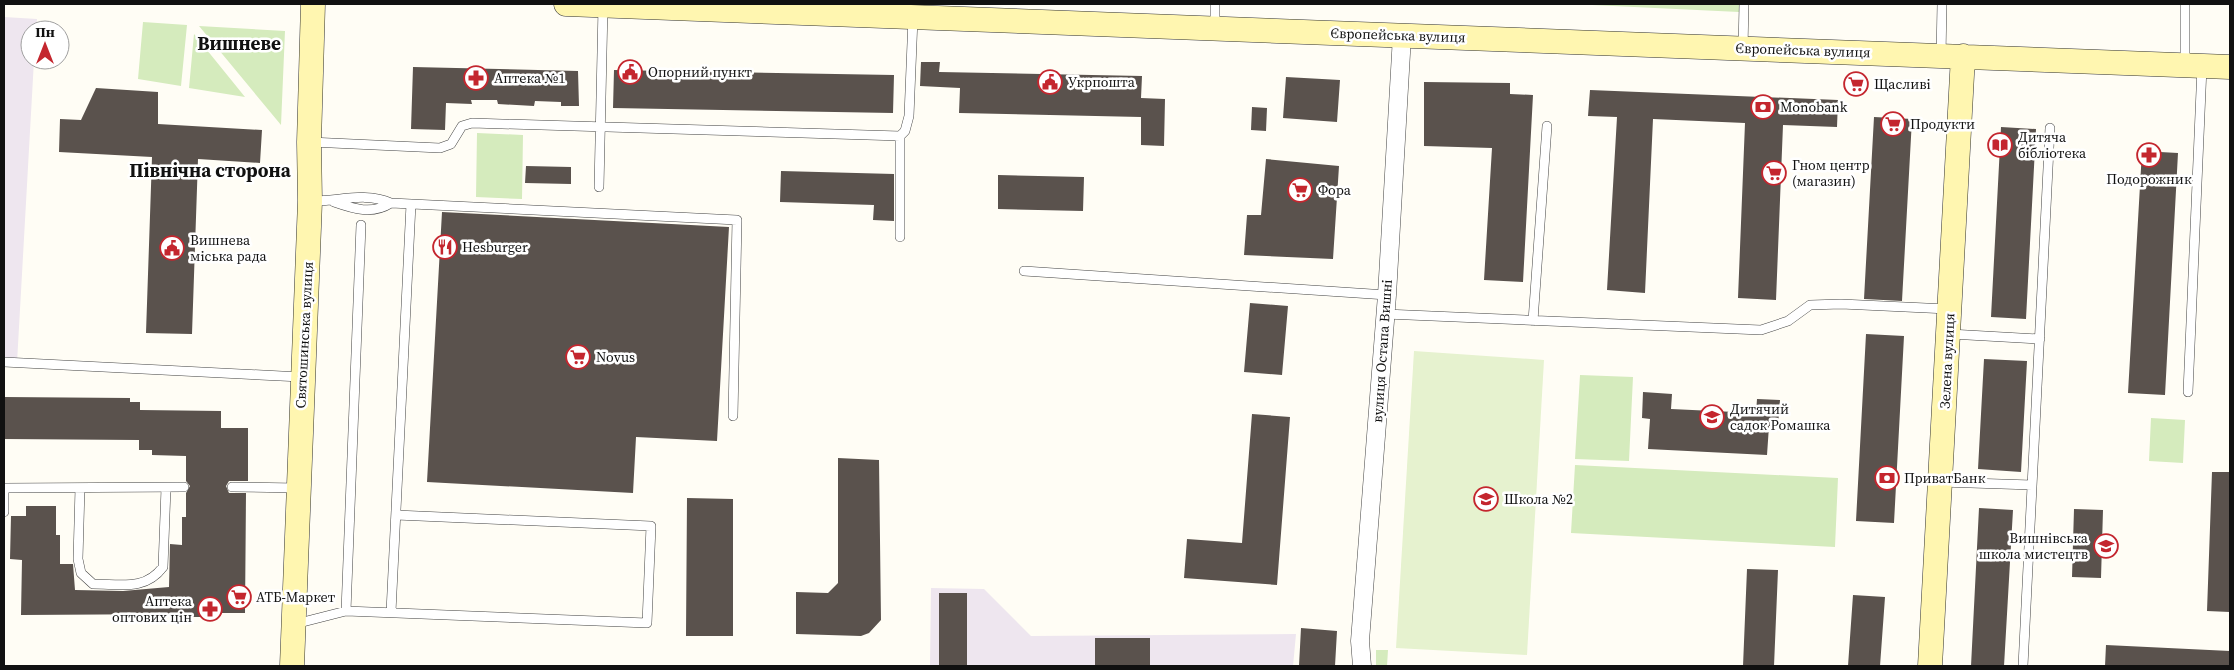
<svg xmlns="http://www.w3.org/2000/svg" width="2234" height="670" font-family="'Source Serif 4',serif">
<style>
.industrial{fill:#eee6ef}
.green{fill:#d5ebbd}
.pitch{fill:#e6f2cf}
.building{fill:#5a524d}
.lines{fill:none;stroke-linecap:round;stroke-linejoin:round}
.lane-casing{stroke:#444;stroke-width:10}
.street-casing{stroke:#444;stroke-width:19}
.secondary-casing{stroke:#333;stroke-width:25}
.lane{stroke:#fff;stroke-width:9}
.street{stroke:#fff;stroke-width:18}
.secondary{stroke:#fff6b0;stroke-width:24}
.labels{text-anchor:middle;stroke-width:5;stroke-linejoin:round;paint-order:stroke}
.street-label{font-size:14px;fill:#111;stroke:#fff}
.poi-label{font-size:14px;fill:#111;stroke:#fff;text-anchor:start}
.district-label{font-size:19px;font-weight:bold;fill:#111;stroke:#fff}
</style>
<rect width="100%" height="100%" fill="#fffdf5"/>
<!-- industrial -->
<path class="industrial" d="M4,17L37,19L36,30H30V60H34L17,363L4,362Z
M931,588L984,589L1031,636L1296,634L1293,666H930Z"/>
<!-- green -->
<path class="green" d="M1571,4H1739V12Z
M143,22L187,25L181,86L138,79Z
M199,26L285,31L281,125Z
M194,34L245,97L189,88Z
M477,133L523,135L522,199L476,197Z
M1580,375L1633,377L1629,461L1575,459Z
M2151,418L2185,420L2183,463L2149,461Z
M1575,465L1838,478L1835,547L1571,533Z
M1376,650H1388L1387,666H1376Z"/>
<!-- pitch -->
<path class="pitch" d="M1414,351L1544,360L1527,655L1396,648Z"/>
<!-- building -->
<path class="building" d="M921,62H940L939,72L1142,76L1141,98L1165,99L1164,146L1141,145V117L959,113L960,88L920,86Z
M413,67L578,71L579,106H561V102L535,101L534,106L498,104L497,100H471L472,104L446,103L445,130L411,129Z
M614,70L894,75L893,113L613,108Z
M1286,77L1340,80L1337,122L1283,118Z
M1424,82L1510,83V94L1533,95L1523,282L1484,280L1492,148L1424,146Z
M96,88L158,92V124L262,130L260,163L198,159L192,334L146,333L152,157L59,152L60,119L81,120Z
M1590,90L1838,100L1837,127L1783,125L1776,300L1738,298L1745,123L1653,119L1645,293L1607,290L1617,117L1588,116Z
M1252,107L1267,108L1266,131L1251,130Z
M1874,117L1912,119L1902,301L1864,299Z
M2001,127L2036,129L2026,319L1991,317Z
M2142,151L2178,153L2165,395L2128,393Z
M1266,159L1339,166L1333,259L1244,255L1247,215H1261Z
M526,166L571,167V184L525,183Z
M781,171L894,174V221L873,220L874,205L780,202Z
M998,175L1084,177L1083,211L998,209Z
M442,212L729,227L717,441L636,437L633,493L427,482Z
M1250,303L1288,306L1282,375L1244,372Z
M1866,334L1904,336L1894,523L1856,521Z
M1984,359L2027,361L2021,472L1978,469Z
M1643,392L1672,394L1671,409L1756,413L1757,399L1780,400L1778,426H1769L1767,455L1648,449L1650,419L1642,418Z
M4,397L130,398V402H140V410L221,411V428H248V481H229L226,486L229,493H246L245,613H207V617H179V614L21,615L22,560L10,559L11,516H26V506H56V535H60V564H73L75,590L123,591L169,587L170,544L182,545V517H186V493L190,486L186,481V456L152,455V450H139V440L4,439Z
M1252,414L1290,417L1277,585L1184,578L1187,539L1242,543Z
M838,458L879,460L881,620L869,633L861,636L796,634V592L828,593L838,583Z
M2212,472H2230V612L2207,611Z
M687,498L733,499V636H686Z
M1979,508L2013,510L2004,666H1971Z
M2074,509L2103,510L2101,578L2072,577Z
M1747,569L1778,570L1774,666H1743Z
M939,593H967V666H939Z
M1853,595L1885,597L1880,666H1848Z
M1301,628L1337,631L1335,666H1299Z
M1095,638H1150V666H1095Z
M2106,645L2230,651V666H2105Z"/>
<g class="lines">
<!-- lane casing -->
<g class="lane-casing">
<path id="lane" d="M1215,4V27
M2185,4V65
M1743,48L1744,4
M1941,56L1942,4
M900,136V237
M310,142L440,148L451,144L462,126L472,123L900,136L905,131L909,116L913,18
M599,187L603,7
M310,201C337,202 365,191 391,203L737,220L733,416
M334,202C354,209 372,215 391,203
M1024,271L1387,295
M1385,314L1761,330L1788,321L1810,305L1841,304L1948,309
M1533,321L1547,126
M1950,334L2040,339
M4,362L301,377
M2188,392L2202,67
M1940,482L2032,485
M232,487L297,488
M4,488L184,487
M80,488L78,559L81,573L93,584C121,584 145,591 163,567L166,488
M4,512V488
M346,611L361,225
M391,612L411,204
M295,624L346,611L647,623L651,526L396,515
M2023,666L2050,128"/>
</g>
<!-- street casing -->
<g class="street-casing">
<path id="street" d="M1362,666L1360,641L1387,295L1402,36"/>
</g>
<!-- secondary casing -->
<g class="secondary-casing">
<path id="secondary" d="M566,4L2230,67
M292,666L310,201L309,142L313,4
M1930,666L1963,56"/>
</g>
<!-- lane -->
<use href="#lane" class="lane"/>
<!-- street -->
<use href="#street" class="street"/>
<!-- secondary -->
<use href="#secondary" class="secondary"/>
</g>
<!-- icons -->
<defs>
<g id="civic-ring" transform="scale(1.25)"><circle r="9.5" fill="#fff" stroke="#c4262e" stroke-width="1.5"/><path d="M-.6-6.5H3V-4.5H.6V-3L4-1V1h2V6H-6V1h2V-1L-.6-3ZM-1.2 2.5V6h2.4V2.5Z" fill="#c4262e"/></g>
<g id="pharmacy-ring" transform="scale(1.25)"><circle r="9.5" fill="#fff" stroke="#c4262e" stroke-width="1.5"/><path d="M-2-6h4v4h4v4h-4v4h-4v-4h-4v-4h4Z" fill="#c4262e"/></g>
<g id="supermarket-ring" transform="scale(1.25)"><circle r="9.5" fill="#fff" stroke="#c4262e" stroke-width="1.5"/><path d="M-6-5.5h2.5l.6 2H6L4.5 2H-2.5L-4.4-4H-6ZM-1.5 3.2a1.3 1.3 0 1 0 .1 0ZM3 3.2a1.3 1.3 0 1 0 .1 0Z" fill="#c4262e"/></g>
<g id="bank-ring" transform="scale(1.25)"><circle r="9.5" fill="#fff" stroke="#c4262e" stroke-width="1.5"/><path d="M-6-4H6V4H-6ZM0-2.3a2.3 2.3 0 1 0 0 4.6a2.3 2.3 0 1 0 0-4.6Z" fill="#c4262e"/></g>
<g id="library-ring" transform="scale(1.25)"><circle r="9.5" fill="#fff" stroke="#c4262e" stroke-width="1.5"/><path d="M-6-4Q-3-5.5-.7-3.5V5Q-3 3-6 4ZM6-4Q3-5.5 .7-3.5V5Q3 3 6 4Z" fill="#c4262e"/></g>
<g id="restaurant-ring" transform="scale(1.25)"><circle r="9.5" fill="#fff" stroke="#c4262e" stroke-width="1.5"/><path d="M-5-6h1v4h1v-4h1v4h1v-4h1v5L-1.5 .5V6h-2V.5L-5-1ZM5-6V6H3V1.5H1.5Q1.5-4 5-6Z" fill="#c4262e"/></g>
<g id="school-ring" transform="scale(1.25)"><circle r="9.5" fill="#fff" stroke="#c4262e" stroke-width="1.5"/><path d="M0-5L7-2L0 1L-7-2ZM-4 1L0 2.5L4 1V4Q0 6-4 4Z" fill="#c4262e"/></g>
</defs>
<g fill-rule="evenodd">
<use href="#civic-ring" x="630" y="72"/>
<use href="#pharmacy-ring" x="476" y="78"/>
<use href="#civic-ring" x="1050" y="82"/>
<use href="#supermarket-ring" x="1856" y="84"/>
<use href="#bank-ring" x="1763" y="107"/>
<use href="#supermarket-ring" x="1893" y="124"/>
<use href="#library-ring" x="2000" y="145"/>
<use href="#pharmacy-ring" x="2149" y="155"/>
<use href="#supermarket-ring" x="1774" y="173"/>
<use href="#supermarket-ring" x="1300" y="190"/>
<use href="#restaurant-ring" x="445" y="247"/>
<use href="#civic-ring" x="172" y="248"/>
<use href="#supermarket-ring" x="578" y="357"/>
<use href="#school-ring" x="1712" y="417"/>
<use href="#bank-ring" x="1887" y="478"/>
<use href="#school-ring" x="1486" y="499"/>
<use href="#school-ring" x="2106" y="546"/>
<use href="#supermarket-ring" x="239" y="597"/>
<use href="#pharmacy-ring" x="210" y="609"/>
</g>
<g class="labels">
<!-- street labels -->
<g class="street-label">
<text transform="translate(1398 35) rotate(2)" y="5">Європейська вулиця</text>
<text transform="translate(1803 50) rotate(2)" y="5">Європейська вулиця</text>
<text transform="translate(304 335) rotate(-87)" y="5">Святошинська вулиця</text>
<text transform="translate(1382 351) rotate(-86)" y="5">вулиця Остапа Вишні</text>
<text transform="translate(1947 361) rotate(-87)" y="5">Зелена вулиця</text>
</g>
<!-- poi labels -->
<g class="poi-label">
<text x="648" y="77">Опорний пункт</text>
<text x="494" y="83">Аптека №1</text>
<text x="1068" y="87">Укрпошта</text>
<text x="1874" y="89">Щасливі</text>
<text x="1780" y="112">Monobank</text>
<text x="1910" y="129">Продукти</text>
<text x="2018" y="142">Дитяча<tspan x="2018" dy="16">бібліотека</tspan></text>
<text x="1792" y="170">Гном центр<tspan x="1792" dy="16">(магазин)</tspan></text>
<text x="2149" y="184" text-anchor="middle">Подорожник</text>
<text x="1318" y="195">Фора</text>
<text x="190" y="245">Вишнева<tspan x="190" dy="16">міська рада</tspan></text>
<text x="462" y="252">Hesburger</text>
<text x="596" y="362">Novus</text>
<text x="1730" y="414">Дитячий<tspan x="1730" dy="16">садок Ромашка</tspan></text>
<text x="1904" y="483">ПриватБанк</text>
<text x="1504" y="504">Школа №2</text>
<text x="2088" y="543" text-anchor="end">Вишнівська<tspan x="2088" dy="16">школа мистецтв</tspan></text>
<text x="256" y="602">АТБ-Маркет</text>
<text x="192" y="606" text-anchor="end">Аптека<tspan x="192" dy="16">оптових цін</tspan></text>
</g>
<!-- district labels -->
<g class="district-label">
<text x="239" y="50">Вишневе</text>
<text x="210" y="177">Північна сторона</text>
</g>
</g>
<!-- border -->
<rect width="2234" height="670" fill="none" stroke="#111111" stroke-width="10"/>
<!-- north arrow -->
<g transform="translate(45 45)"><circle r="24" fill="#ffffff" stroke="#a0a0a0"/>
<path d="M0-4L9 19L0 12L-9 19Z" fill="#c4262e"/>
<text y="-8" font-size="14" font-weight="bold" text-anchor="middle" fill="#111111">Пн</text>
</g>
</svg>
